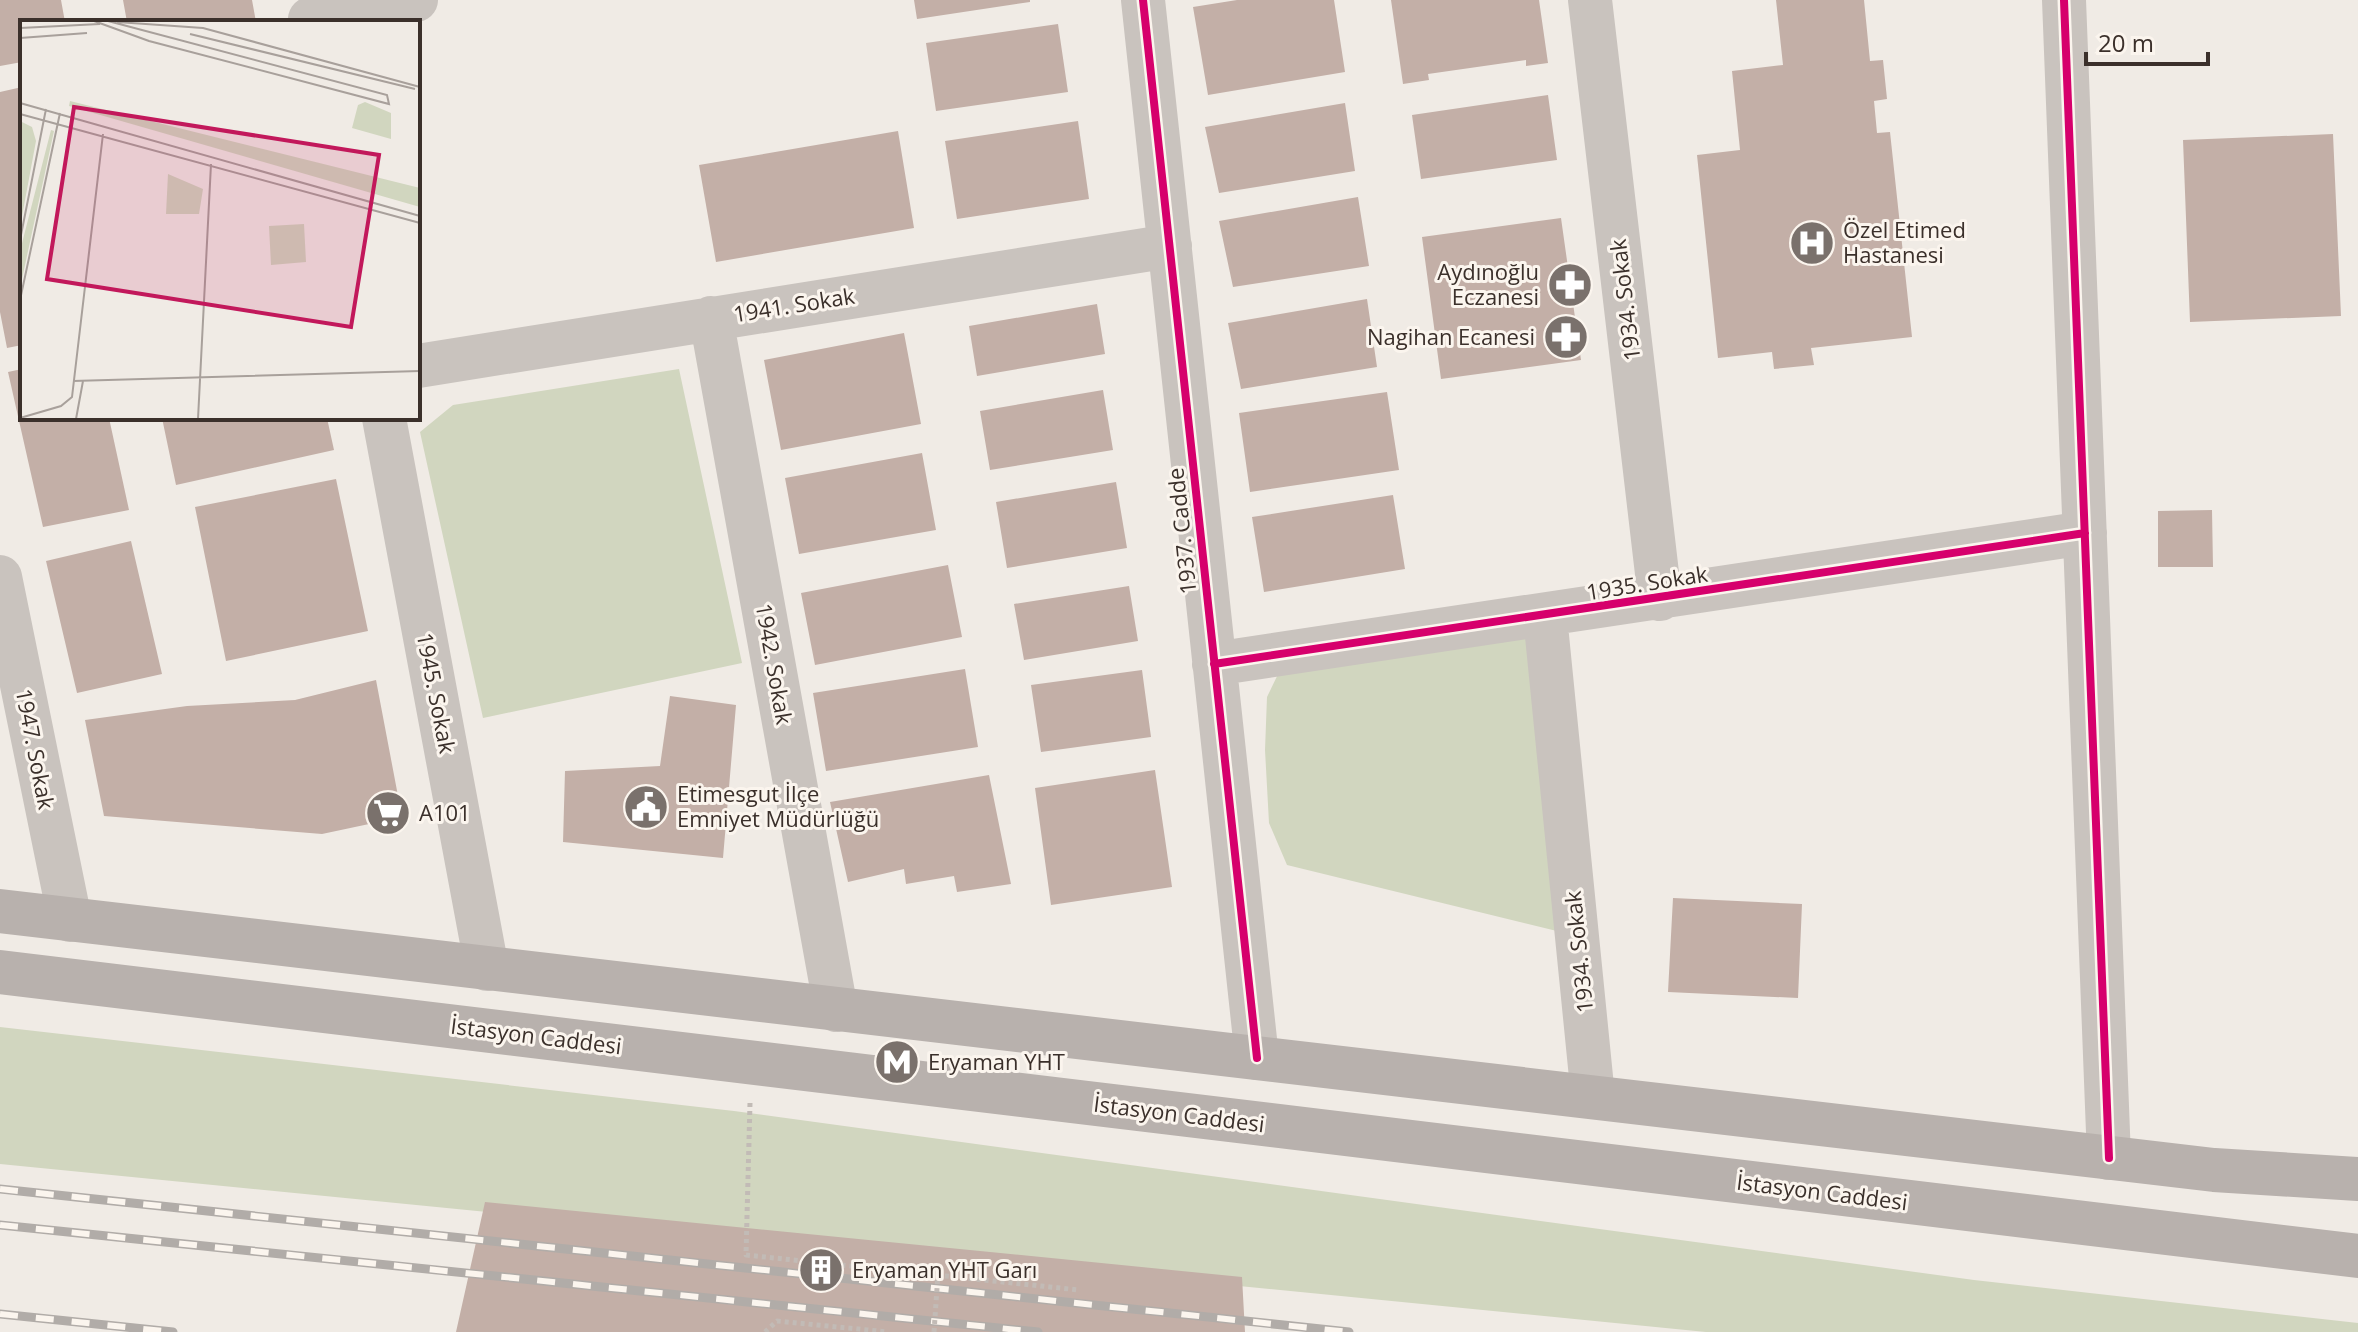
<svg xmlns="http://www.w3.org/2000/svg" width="2358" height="1332" font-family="'Open Sans',sans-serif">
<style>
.green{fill:#d1d6bf}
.building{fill:#c3afa7}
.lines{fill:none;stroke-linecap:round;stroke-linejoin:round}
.path{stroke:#c2bbb6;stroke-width:5;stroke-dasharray:4 4;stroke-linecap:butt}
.minor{stroke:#c9c3be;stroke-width:44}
.major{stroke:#b8b1ad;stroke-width:44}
.rail-casing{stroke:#b1aca8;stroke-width:9}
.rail{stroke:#fbf5ee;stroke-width:6;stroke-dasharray:18;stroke-linecap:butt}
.path-bridge{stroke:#c2bbb6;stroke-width:5;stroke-dasharray:4 4;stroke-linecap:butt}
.cycleway-casing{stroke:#fbf5ee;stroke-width:13}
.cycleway{stroke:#d6006c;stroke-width:8}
.labels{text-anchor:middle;stroke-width:6;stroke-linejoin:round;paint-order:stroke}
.poi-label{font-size:22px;fill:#3b302b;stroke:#fbf5ee;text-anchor:start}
.street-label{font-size:22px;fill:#3b302b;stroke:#fbf5ee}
.inset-road{fill:none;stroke:#a8a09b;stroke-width:2}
.view{fill:#c2185b;fill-opacity:0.15;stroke:#c2185b;stroke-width:4}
.inset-edge{fill:none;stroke:#3b302b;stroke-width:4}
</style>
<rect width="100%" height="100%" fill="#f0ebe5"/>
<!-- green -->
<path class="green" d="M679,369L742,663L483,718L420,432L453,405Z
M1535,632L1565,933L1287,865L1269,823L1265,750L1267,697L1281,668Z
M0,1027L734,1111L1974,1280L2358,1323V1332H1706L0,1164Z"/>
<!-- building -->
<path class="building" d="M0,0H61L65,22H22V62L0,66Z
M123,0H252L256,22H127Z
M914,0H1030V2L917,19Z
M1237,0H1334L1345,72L1208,95L1193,7Z
M1391,0H1539L1548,63L1526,66V60L1428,74L1429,80L1403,84Z
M1776,0H1864L1870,61L1883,60L1887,99L1874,101L1877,133L1890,132L1912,337L1811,348L1814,365L1774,369L1772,352L1718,358L1697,155L1740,150L1732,71L1783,65Z
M1058,24L1068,92L936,111L926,43Z
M22,87V345L7,348L0,312V92Z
M1548,95L1557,160L1421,179L1412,115Z
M1345,103L1355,171L1219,193L1205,127Z
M1078,121L1089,199L957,219L945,141Z
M898,131L914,228L716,262L699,165Z
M2333,134L2341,316L2190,322L2183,140Z
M1358,197L1369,266L1233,287L1219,221Z
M1561,218L1581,360L1441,379L1422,237Z
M1367,299L1377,367L1241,389L1228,323Z
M1097,304L1105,354L977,376L969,326Z
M904,333L921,424L781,450L764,360Z
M22,369V418H109L129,510L43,527L8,372Z
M1103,390L1113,450L990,470L980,411Z
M1387,392L1399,470L1250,492L1239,413Z
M162,418H327L334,450L176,485Z
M922,453L936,530L799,554L785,478Z
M336,479L368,631L226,661L195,507Z
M1116,482L1127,548L1007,568L996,502Z
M1393,495L1405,569L1264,592L1252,517Z
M2212,510L2213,567H2158V511Z
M131,541L162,674L77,693L46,561Z
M948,565L962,637L815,665L801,593Z
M1129,586L1138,641L1024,660L1014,604Z
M965,669L978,747L826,771L813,693Z
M1142,670L1151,737L1041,752L1031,685Z
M376,680L402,817L322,834L104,816L85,720L187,706L295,700Z
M670,696L736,705L723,858L563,842L565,771L660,766Z
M1155,770L1172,887L1051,905L1035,788Z
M989,775L1011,884L957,892L954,876L906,884L904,869L848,882L830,802Z
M1673,898L1802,904L1798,998L1668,992Z
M485,1202L1242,1277L1245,1332H456Z"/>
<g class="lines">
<!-- path -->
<path class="path" d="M750,1103L746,1255L1079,1290
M765,1332L777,1321L888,1332"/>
<!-- minor -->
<path class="minor" d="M1143,0L1257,1058
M1590,0L1660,599
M2064,0L2109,1158
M310,19L416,0
M711,318L836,1010
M418,366L1170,246
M384,418L487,969
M0,577L70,920
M1545,616L1593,1097
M1214,664L2085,533"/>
<!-- major -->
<path class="major" d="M0,911L2214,1170L2358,1179
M0,972L2358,1256"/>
<!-- rail casing -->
<g class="rail-casing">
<path id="rail" d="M0,1189L1349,1332
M0,1225L1038,1332
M0,1314L173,1332"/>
</g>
<!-- rail -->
<use href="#rail" class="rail"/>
<!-- path-bridge -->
<path class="path-bridge" d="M934,1332L938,1274"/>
<!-- cycleway casing -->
<g class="cycleway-casing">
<path id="cycleway" d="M1143,0L1257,1058
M2064,0L2109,1158
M1214,664L2085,533"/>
</g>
<!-- cycleway -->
<use href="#cycleway" class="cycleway"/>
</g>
<!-- icons -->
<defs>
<g id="hospital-disc" transform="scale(2.3)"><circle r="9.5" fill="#7a716c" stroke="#fbf5ee"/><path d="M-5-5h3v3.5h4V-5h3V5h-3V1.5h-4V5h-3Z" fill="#fff"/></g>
<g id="pharmacy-disc" transform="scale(2.3)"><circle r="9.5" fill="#7a716c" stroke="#fbf5ee"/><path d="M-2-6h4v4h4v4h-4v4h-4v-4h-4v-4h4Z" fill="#fff"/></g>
<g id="civic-disc" transform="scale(2.3)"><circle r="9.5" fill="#7a716c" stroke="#fbf5ee"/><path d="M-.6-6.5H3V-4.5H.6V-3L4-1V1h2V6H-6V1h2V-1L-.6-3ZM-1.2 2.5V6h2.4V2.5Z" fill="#fff"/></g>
<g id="supermarket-disc" transform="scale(2.3)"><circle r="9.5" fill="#7a716c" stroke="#fbf5ee"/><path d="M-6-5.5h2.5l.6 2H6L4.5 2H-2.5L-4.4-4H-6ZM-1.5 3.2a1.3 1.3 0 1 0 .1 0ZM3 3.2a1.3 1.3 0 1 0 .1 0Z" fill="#fff"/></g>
<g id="metro-disc" transform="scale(2.3)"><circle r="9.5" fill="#7a716c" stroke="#fbf5ee"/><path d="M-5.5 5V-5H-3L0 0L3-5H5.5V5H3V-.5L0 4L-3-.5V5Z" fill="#fff"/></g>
<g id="building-disc" transform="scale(2.3)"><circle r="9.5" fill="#7a716c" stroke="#fbf5ee"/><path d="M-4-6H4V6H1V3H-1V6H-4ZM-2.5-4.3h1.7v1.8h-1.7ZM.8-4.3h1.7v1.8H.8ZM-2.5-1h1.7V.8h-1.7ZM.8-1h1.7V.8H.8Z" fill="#fff"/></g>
</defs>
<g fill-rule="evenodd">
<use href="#hospital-disc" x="1812" y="243"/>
<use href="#pharmacy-disc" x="1570" y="285"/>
<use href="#pharmacy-disc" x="1566" y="337"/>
<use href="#civic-disc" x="646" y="807"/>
<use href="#supermarket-disc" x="388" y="813"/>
<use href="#metro-disc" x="897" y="1062"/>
<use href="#building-disc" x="821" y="1270"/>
</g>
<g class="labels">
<!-- poi labels -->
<g class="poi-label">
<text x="1843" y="238">Özel Etimed<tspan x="1843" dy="25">Hastanesi</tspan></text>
<text x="1539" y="280" text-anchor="end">Aydınoğlu<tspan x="1539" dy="25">Eczanesi</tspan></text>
<text x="1535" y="345" text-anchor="end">Nagihan Ecanesi</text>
<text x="677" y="802">Etimesgut İlçe<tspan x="677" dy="25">Emniyet Müdürlüğü</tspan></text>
<text x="419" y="821">A101</text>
<text x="928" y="1070">Eryaman YHT</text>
<text x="852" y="1278">Eryaman YHT Garı</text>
</g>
<!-- street labels -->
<g class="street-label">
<text transform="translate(1625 300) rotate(-97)" y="8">1934. Sokak</text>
<text transform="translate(794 305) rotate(-9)" y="8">1941. Sokak</text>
<text transform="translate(1182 531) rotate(-96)" y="8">1937. Cadde</text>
<text transform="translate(1647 583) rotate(-9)" y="8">1935. Sokak</text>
<text transform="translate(774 664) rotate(80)" y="8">1942. Sokak</text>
<text transform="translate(436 693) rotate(79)" y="8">1945. Sokak</text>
<text transform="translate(35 749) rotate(79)" y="8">1947. Sokak</text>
<text transform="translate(1579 952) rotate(-96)" y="8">1934. Sokak</text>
<text transform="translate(536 1036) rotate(7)" y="8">İstasyon Caddesi</text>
<text transform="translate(1179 1114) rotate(7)" y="8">İstasyon Caddesi</text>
<text transform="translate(1822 1192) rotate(7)" y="8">İstasyon Caddesi</text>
</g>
</g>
<!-- overview -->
<g transform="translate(20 20)">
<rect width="400" height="400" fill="#f0ebe5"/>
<path d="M50,81L400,168V187L49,86ZM345,82L371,93V119L332,108L338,85ZM0,101L12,107L16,121L0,207ZM31,110L34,111L0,268V231ZM148,154L183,169L179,194H146ZM284,204L286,242L251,245L249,206Z" fill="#d1d6bf"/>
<path class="inset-road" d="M74,1L129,21L369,84L367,75L88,1M97,2L183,8L400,67M0,8L80,4M170,14L395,69M0,18L67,13M0,83L400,196M0,94L400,203M0,220L26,89M0,280L40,93M53,361L400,351M0,398L41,386L52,377L83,114M56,399L63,361M178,399L191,144"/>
<path class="view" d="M54,87L359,135L331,307L27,259Z"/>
<rect width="400" height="400" class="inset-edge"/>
</g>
<!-- scale -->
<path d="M2086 52v12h122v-12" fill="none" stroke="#3b302b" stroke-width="4"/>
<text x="2098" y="52" font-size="24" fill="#3b302b" stroke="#fbf5ee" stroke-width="6" paint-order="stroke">20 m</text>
</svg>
